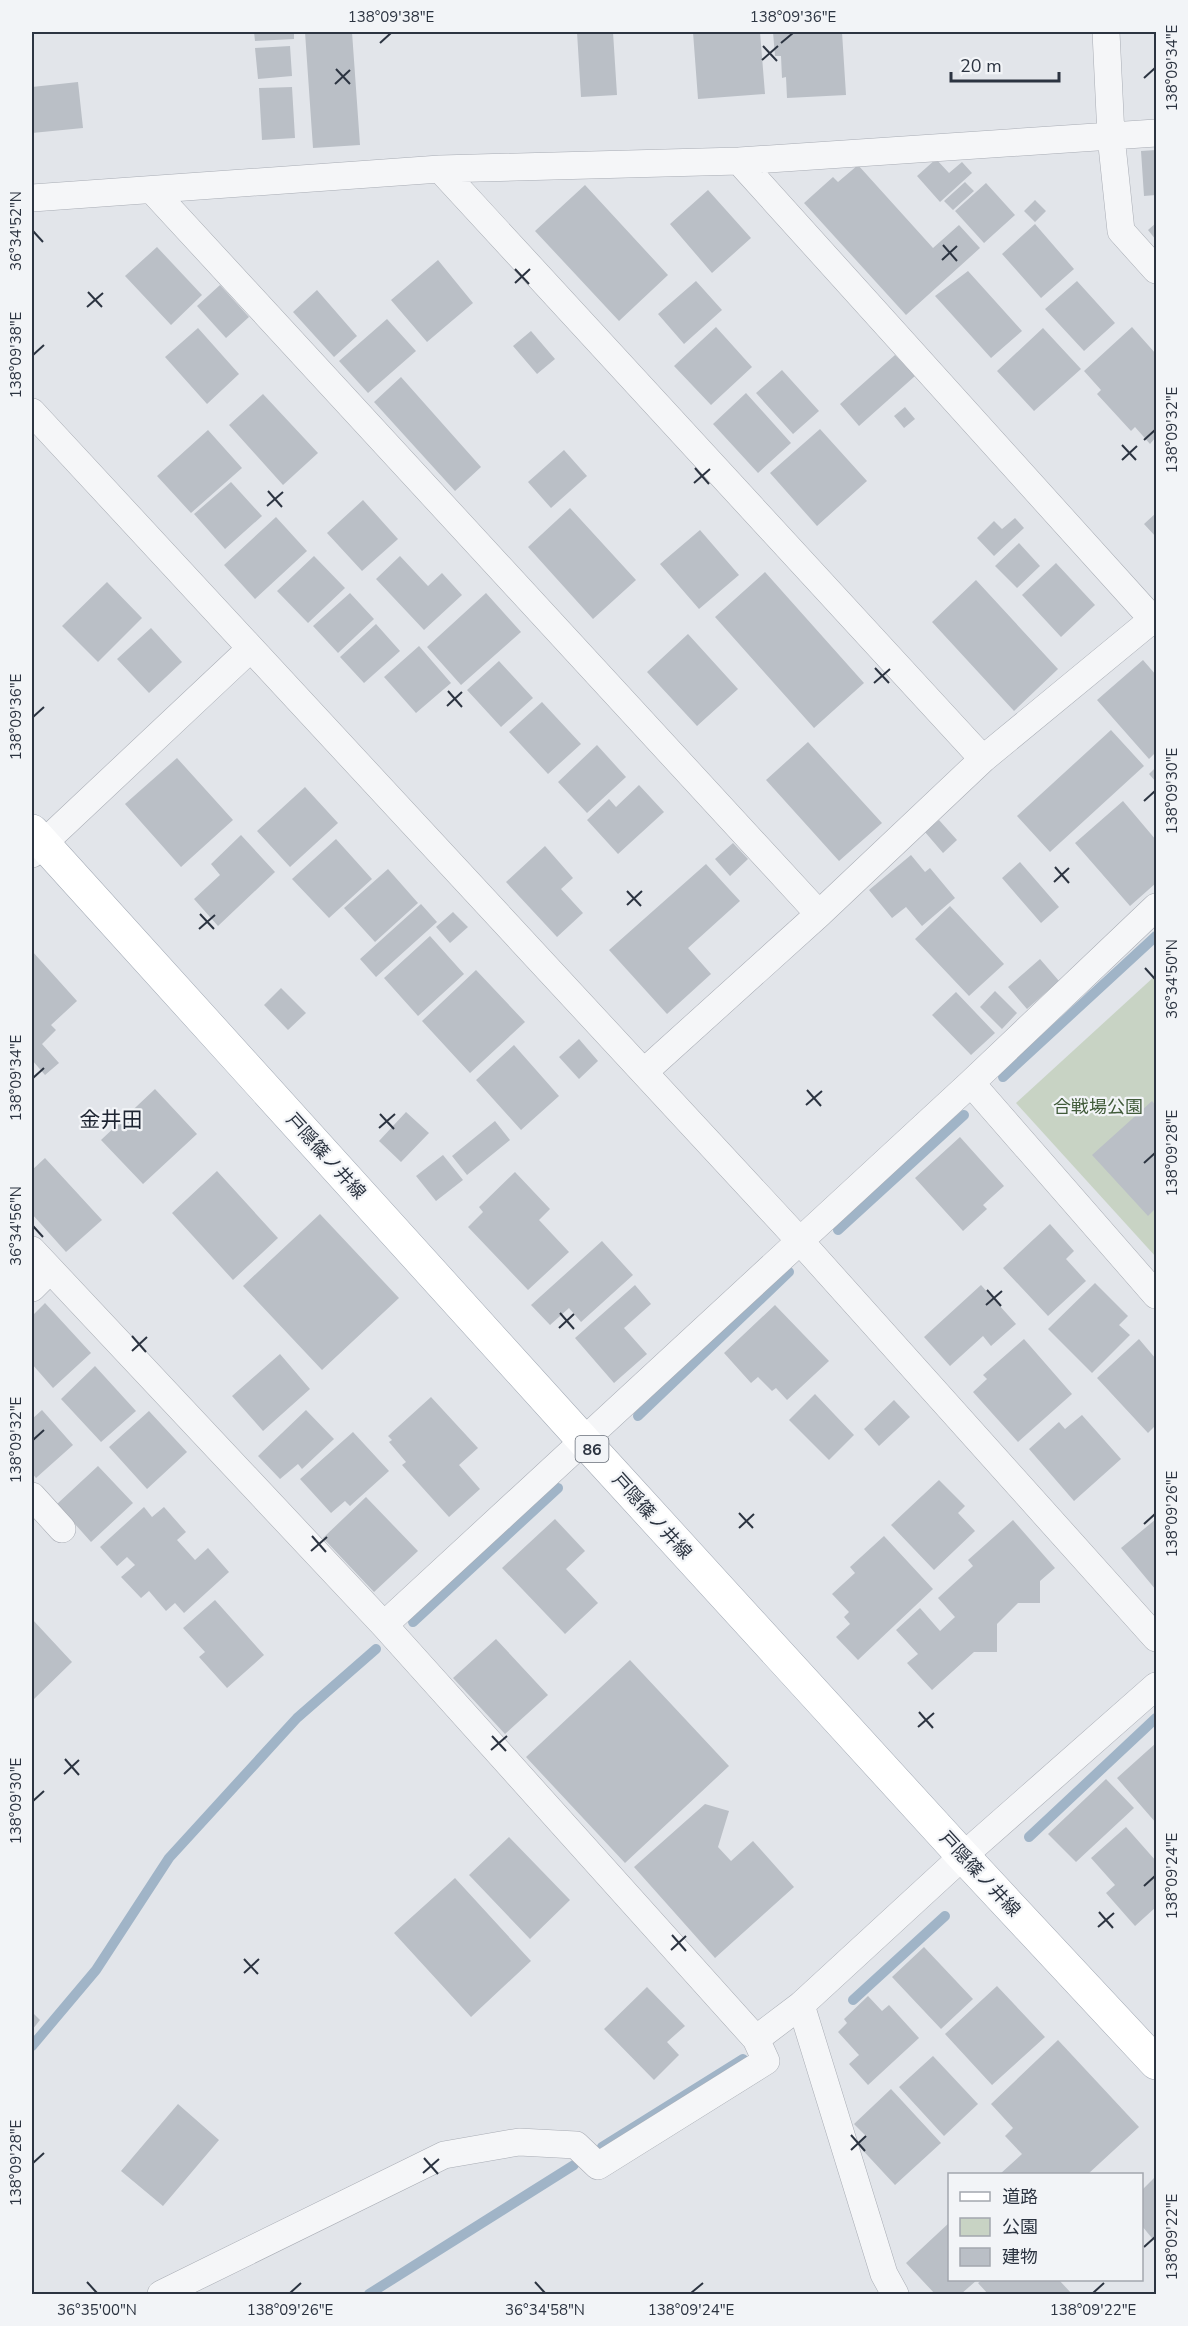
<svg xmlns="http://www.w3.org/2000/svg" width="1188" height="2326" font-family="'Nunito Sans','Noto Sans JP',sans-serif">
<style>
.green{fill:#c8d3c4}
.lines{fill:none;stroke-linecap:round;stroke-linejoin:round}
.stream{stroke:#a0b4c7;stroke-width:10}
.building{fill:#babfc6}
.minor-casing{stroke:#a8acb4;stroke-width:28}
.primary-casing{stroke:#a3aab5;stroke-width:34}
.minor{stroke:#f5f6f8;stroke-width:27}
.primary{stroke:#fff;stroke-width:33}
.ticks{fill:none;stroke:#2c3441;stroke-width:2}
.labels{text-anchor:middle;stroke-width:4.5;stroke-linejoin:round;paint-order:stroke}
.shield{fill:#f2f4f7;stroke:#676e78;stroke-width:1.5}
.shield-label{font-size:16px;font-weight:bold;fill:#2c3441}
.park-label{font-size:18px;fill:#415b3a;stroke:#f2f4f7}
.street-label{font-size:18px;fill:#2c3441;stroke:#f2f4f7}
.quarter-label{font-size:21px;fill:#1e2532;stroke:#f2f4f7}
.neatline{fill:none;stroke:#2c3441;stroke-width:2}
.ticks-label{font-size:15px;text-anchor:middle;fill:#2c3441}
</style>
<rect width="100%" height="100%" fill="#e2e5ea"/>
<!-- green -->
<path class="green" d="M1156,975V1257L1016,1103Z"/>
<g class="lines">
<!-- stream -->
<path class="stream" d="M1003,1077L1156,936
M838,1230L964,1115
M638,1416L789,1272
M413,1622L558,1488
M1029,1837L1156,1718
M853,2000L945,1916
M32,2046L96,1970L169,1858L297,1718L376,1649
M602,2147L743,2059
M369,2294L574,2165"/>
</g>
<!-- building -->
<path class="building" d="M254,32H294V39L255,41Z
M305,32H352L360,145L313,148Z
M577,32H613L617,95L581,97Z
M693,32H760L765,94L698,99Z
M773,32H842L846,95L787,98L786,77L782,78L781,56H775Z
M290,46L292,76L258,79L255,48Z
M78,82L83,128L32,133V87Z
M292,87L295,138L262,140L259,88Z
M1156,150V195L1144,196L1141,151Z
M936,159L949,173L962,162L972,173L940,202L917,176Z
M858,165L933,248L959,225L980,248L906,315L804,203L833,177L838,182Z
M965,182L974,191L953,210L944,201Z
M986,183L1015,215L984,243L955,211Z
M585,185L668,275L619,321L535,231Z
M708,190L751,238L712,273L670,224Z
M1035,200L1046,211L1035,222L1024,211Z
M1156,223V240L1148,230Z
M1035,224L1074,269L1041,298L1002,254Z
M157,247L202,295L171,325L125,276Z
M438,260L473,303L427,342L391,300Z
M968,271L1022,331L991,358L935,296Z
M696,281L722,310L684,344L658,314Z
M1077,281L1115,323L1084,351L1045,309Z
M220,285L249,317L226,338L197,306Z
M317,290L357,336L334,357L293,312Z
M387,319L416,351L368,393L339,361Z
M716,327L752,367L711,405L674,366Z
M1132,327L1156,354V437L1150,444L1135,427L1131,431L1097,394L1101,390L1084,371Z
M198,328L239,374L207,404L165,357Z
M1043,328L1081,369L1034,411L997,371Z
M531,331L555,359L537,374L513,346Z
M895,355L915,376L859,426L840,404Z
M782,370L819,411L793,434L756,393Z
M401,377L481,467L455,491L374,402Z
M746,393L791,443L758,473L713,424Z
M263,394L318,453L283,485L229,425Z
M905,407L915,419L904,428L894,416Z
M820,429L867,481L817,526L770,473Z
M208,430L242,468L191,513L157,476Z
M564,450L587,476L551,508L528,482Z
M231,482L262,516L225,549L194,514Z
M363,500L398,539L362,571L327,533Z
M570,508L636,580L593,619L528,547Z
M1156,513V537L1144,524Z
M276,517L307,551L255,599L224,565Z
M1015,518L1024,528L994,556L977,538L994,521L1002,529Z
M700,530L739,575L699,609L660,564Z
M1019,543L1040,566L1017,588L995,566Z
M314,556L345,588L308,623L277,591Z
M400,556L428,586L442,573L462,595L424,630L376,579Z
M1056,563L1095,605L1061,637L1022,595Z
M765,572L864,683L814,728L715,617Z
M976,580L1058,669L1014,711L932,622Z
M107,582L142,618L98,662L62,626Z
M350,593L374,619L338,653L313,626Z
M486,593L521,632L461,685L427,647Z
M376,624L400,651L364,683L340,657Z
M151,628L182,662L149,693L117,659Z
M688,634L738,689L697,726L647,672Z
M419,646L451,683L416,713L384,677Z
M1143,660L1156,675V752L1149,759L1097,700Z
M499,661L533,698L501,727L467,690Z
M542,702L581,744L548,774L509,732Z
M1111,730L1144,766L1050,852L1017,816Z
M808,742L882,823L839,861L766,780Z
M597,745L626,777L587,813L558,782Z
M177,758L233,820L181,867L125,804Z
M1156,767V782L1149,774Z
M639,785L664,812L618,854L587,820L609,799L616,807Z
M305,787L338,823L290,867L257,831Z
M1123,801L1156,840V883L1130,906L1075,843Z
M939,820L957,840L943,853L925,832Z
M241,835L275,872L218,926L194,899L220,875L211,864Z
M336,839L372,879L329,918L292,879Z
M733,843L748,859L730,876L715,859Z
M545,846L573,878L561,889L583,913L557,937L506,882Z
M911,855L925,872L930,868L955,898L922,926L906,907L892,918L869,890Z
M1020,862L1059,907L1041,923L1002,878Z
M706,864L740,901L688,948L711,974L667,1014L609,950Z
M388,869L418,903L375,942L344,908Z
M421,904L437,922L376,977L360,959Z
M950,906L1004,964L969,996L915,939Z
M453,912L468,927L450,943L436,927Z
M430,936L464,974L418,1016L384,978Z
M32,951L77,1001L51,1025L56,1030L42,1044L59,1063L45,1075L32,1060Z
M1040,959L1059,981L1027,1009L1008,987Z
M476,970L525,1022L470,1073L422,1021Z
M281,988L306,1013L288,1030L264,1005Z
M995,991L1017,1013L1002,1029L980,1007Z
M956,992L995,1033L971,1055L932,1015Z
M579,1039L598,1061L579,1079L559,1057Z
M514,1045L559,1096L521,1130L476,1080Z
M155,1089L197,1134L143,1184L101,1140Z
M1152,1101L1156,1106V1208L1148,1216L1092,1155Z
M406,1112L429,1133L401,1162L379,1141Z
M495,1121L510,1140L467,1175L452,1156Z
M960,1137L1004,1186L983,1205L987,1209L963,1231L915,1178Z
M443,1155L463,1180L436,1201L416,1176Z
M45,1158L102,1220L66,1252L32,1214V1170Z
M217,1171L278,1238L233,1280L172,1213Z
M515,1172L550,1209L539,1220L569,1252L528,1290L468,1227L483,1212L479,1207Z
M320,1214L399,1298L322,1370L243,1286Z
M1050,1224L1074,1251L1066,1259L1086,1281L1048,1316L1003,1268Z
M602,1241L633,1275L581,1322L569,1308L550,1325L531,1305Z
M1095,1283L1128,1316L1119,1325L1130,1335L1092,1373L1048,1329Z
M635,1285L651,1304L624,1328L647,1354L614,1383L575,1338Z
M981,1285L1016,1324L991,1346L983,1336L950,1366L924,1337Z
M45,1303L91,1353L53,1388L32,1364V1316Z
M775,1305L829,1361L787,1400L776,1388L772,1391L758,1377L751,1383L724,1353Z
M1024,1339L1072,1394L1018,1442L973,1392L987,1379L983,1375Z
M1139,1339L1156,1359V1425L1148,1433L1097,1378Z
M280,1354L310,1389L263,1431L232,1396Z
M95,1366L136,1411L101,1442L61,1399Z
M815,1394L854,1435L829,1460L789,1420Z
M431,1397L478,1448L459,1465L480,1489L449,1517L402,1465L406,1462L389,1442L392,1440L388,1436Z
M894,1400L910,1417L879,1446L864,1429Z
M42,1410L73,1445L36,1478L32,1473V1419Z
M306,1410L334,1439L302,1469L298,1464L280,1479L258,1456Z
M149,1411L187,1452L147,1489L109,1447Z
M1082,1415L1121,1459L1074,1501L1029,1449L1059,1422L1065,1429Z
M353,1432L389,1471L350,1506L345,1501L331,1513L300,1479Z
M98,1466L133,1503L91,1542L57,1504Z
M939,1480L965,1506L958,1513L975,1531L934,1570L891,1525Z
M366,1497L418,1551L374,1592L323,1538Z
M144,1507L152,1517L164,1507L186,1532L177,1540L195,1560L208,1548L229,1572L184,1613L175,1603L166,1611L149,1591L141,1598L121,1577L135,1565L127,1557L117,1566L100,1547Z
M555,1519L585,1551L566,1569L598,1603L565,1634L502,1568Z
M1156,1519V1590L1121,1548Z
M1013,1520L1055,1568L1040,1581V1603H1018L997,1624V1652H974L932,1690L907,1663L918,1654L896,1630L920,1608L940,1631L955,1617L938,1598L973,1566L968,1560Z
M884,1536L933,1589L858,1660L836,1637L850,1624L844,1617L849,1612L832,1594L855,1573L850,1567Z
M215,1600L264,1655L227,1688L199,1657L205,1652L183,1628Z
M32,1619L72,1662L32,1701Z
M496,1639L548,1695L505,1734L453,1678Z
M630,1660L729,1766L625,1863L526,1757Z
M1156,1743V1823L1117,1778Z
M1106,1779L1134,1808L1076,1862L1048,1834Z
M705,1804L729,1811L718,1847L731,1861L753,1841L794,1887L715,1958L634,1867Z
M1126,1827L1156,1861V1907L1135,1926L1106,1893L1115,1885L1091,1858Z
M509,1837L570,1900L530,1939L469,1875Z
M455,1878L531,1961L471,2017L394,1933Z
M924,1947L973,1999L941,2029L892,1977Z
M997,1986L1045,2037L992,2085L945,2034Z
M647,1987L685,2026L667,2042L679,2055L654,2080L604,2029Z
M868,1996L882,2011L889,2005L919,2038L868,2085L849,2064L859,2055L838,2032L847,2023L844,2019Z
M32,2012L40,2020L32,2030Z
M1058,2040L1139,2127L1088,2174H1000L1022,2154L1005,2136L1013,2128L991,2104Z
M933,2056L978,2104L944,2136L899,2087Z
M891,2089L941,2143L895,2185L857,2144L866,2136L854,2124Z
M178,2104L219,2140L163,2206L121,2171Z
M1156,2176V2243L1142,2226V2190Z
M950,2222V2280H977L961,2294H935L906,2263Z
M982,2280H1059L1072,2294H988L978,2283Z"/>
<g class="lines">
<!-- minor casing -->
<g class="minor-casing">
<path id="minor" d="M1106,32L1111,136L1121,231L1156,270
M739,161L1156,623
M440,169L983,759
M152,190L819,914
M32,198L440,169L739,161L1156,133
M32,412L800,1241L1156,1638
M32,854L250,649
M644,1072L819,914L983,759L1153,619
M971,1083L1156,1295
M32,1250L384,1625L756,2039L766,2061L598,2166L576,2145L519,2142L444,2155L161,2294
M32,1288L50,1270
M32,1496L62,1529
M384,1625L971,1083L1156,907
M801,2005L884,2274L895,2294
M756,2039L801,2005L963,1856L1156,1686"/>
</g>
<!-- primary casing -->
<g class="primary-casing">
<path id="primary" d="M32,831L584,1441L963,1856L1156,2063"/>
</g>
<!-- minor -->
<use href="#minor" class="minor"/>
<!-- primary -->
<use href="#primary" class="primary"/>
</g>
<!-- ticks -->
<path class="ticks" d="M380,43L391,33M781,43L793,33M763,46L777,61M762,60L778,46M336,69L350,84M1144,78L1155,68M335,84L350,70M33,231L43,242M943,245L957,261M942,260L957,246M515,269L529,284M515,283L530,269M88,292L102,307M87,307L103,293M33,355L44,345M1144,440L1155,430M1122,445L1136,460M1122,460L1137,446M695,468L709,484M694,483L710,469M268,491L282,507M267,506L283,492M875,668L889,683M874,683L890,669M448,691L462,707M447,706L462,692M33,717L44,707M1144,801L1155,791M1055,867L1069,883M1054,882L1069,868M627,891L641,906M627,905L642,891M200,914L214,929M199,929L215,915M1145,968L1155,979M33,1078L44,1068M807,1090L821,1106M806,1105L822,1091M380,1114L394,1129M379,1128L395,1114M1144,1163L1155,1153M33,1226L43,1237M987,1290L1001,1306M986,1305L1002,1291M560,1313L574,1329M559,1328L574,1314M132,1336L146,1352M132,1351L147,1337M33,1440L44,1430M739,1513L753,1528M1144,1524L1155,1514M739,1528L754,1514M312,1536L326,1552M311,1551L327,1537M919,1712L933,1728M918,1727L934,1713M492,1736L506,1751M491,1750L507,1736M65,1759L79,1775M64,1774L79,1760M33,1801L44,1791M1144,1886L1155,1876M1099,1912L1113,1928M1098,1927L1114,1913M672,1935L686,1951M671,1950L686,1936M244,1959L258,1974M244,1973L259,1959M851,2135L865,2151M851,2150L866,2136M424,2158L438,2174M33,2163L44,2153M423,2173L439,2159M1144,2247L1155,2237M87,2282L97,2293M535,2282L545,2293M290,2293L301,2283M691,2293L703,2283M1093,2293L1104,2283"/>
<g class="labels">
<!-- shield labels -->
<rect class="shield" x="575.5" y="1436" width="33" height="26" rx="4.5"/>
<g class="shield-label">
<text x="592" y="1455">86</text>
</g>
<!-- park labels -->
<g class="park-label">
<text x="1098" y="1113">合戦場公園</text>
</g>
<!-- street labels -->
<g class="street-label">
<text transform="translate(326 1156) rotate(48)" y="6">戸隠篠ノ井線</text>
<text transform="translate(652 1516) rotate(48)" y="6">戸隠篠ノ井線</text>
<text transform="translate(980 1874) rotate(47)" y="6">戸隠篠ノ井線</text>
</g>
<!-- quarter labels -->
<g class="quarter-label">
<text x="111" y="1127">金井田</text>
</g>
</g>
<!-- border -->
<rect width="1188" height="2326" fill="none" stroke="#f2f4f7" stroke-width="66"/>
<!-- legend -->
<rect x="948" y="2173" width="195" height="108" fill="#f2f4f7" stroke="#a3a7ae" stroke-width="1.5"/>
<rect x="960" y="2192" width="30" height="9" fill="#ffffff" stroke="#a3a7ae" stroke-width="1.5"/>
<text x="1002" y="2203" font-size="18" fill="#2c3441">道路</text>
<rect x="960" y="2218" width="30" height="18" fill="#c8d3c4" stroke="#a3a7ae" stroke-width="1.5"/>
<text x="1002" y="2233" font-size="18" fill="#2c3441">公園</text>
<rect x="960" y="2248" width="30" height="18" fill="#babfc6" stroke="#a3a7ae" stroke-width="1.5"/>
<text x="1002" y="2263" font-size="18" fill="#2c3441">建物</text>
<!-- scale -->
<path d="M951 72v9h108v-9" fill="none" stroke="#2c3441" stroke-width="3"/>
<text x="960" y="72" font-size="18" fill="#2c3441" stroke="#f2f4f7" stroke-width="4.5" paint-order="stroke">20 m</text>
<rect x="33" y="33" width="1122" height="2260" class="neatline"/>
<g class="ticks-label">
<text x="391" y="22">138°09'38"E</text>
<text x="793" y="22">138°09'36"E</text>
<text transform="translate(1172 68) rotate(-90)" y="5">138°09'34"E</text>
<text transform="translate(16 231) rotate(-90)" y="5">36°34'52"N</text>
<text transform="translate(16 355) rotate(-90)" y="5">138°09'38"E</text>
<text transform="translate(1172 430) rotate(-90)" y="5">138°09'32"E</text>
<text transform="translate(16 717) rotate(-90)" y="5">138°09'36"E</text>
<text transform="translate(1172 791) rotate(-90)" y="5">138°09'30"E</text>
<text transform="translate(1172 979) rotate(-90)" y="5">36°34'50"N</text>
<text transform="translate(16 1078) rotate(-90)" y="5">138°09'34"E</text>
<text transform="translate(1172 1153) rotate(-90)" y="5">138°09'28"E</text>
<text transform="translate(16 1226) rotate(-90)" y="5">36°34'56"N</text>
<text transform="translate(16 1440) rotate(-90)" y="5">138°09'32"E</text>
<text transform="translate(1172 1514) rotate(-90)" y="5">138°09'26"E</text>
<text transform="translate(16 1801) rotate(-90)" y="5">138°09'30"E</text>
<text transform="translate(1172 1876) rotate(-90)" y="5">138°09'24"E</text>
<text transform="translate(16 2163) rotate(-90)" y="5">138°09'28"E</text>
<text transform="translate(1172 2237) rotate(-90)" y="5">138°09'22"E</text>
<text x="97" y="2315">36°35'00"N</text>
<text x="290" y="2315">138°09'26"E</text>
<text x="545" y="2315">36°34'58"N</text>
<text x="691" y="2315">138°09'24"E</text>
<text x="1093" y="2315">138°09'22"E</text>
</g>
</svg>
